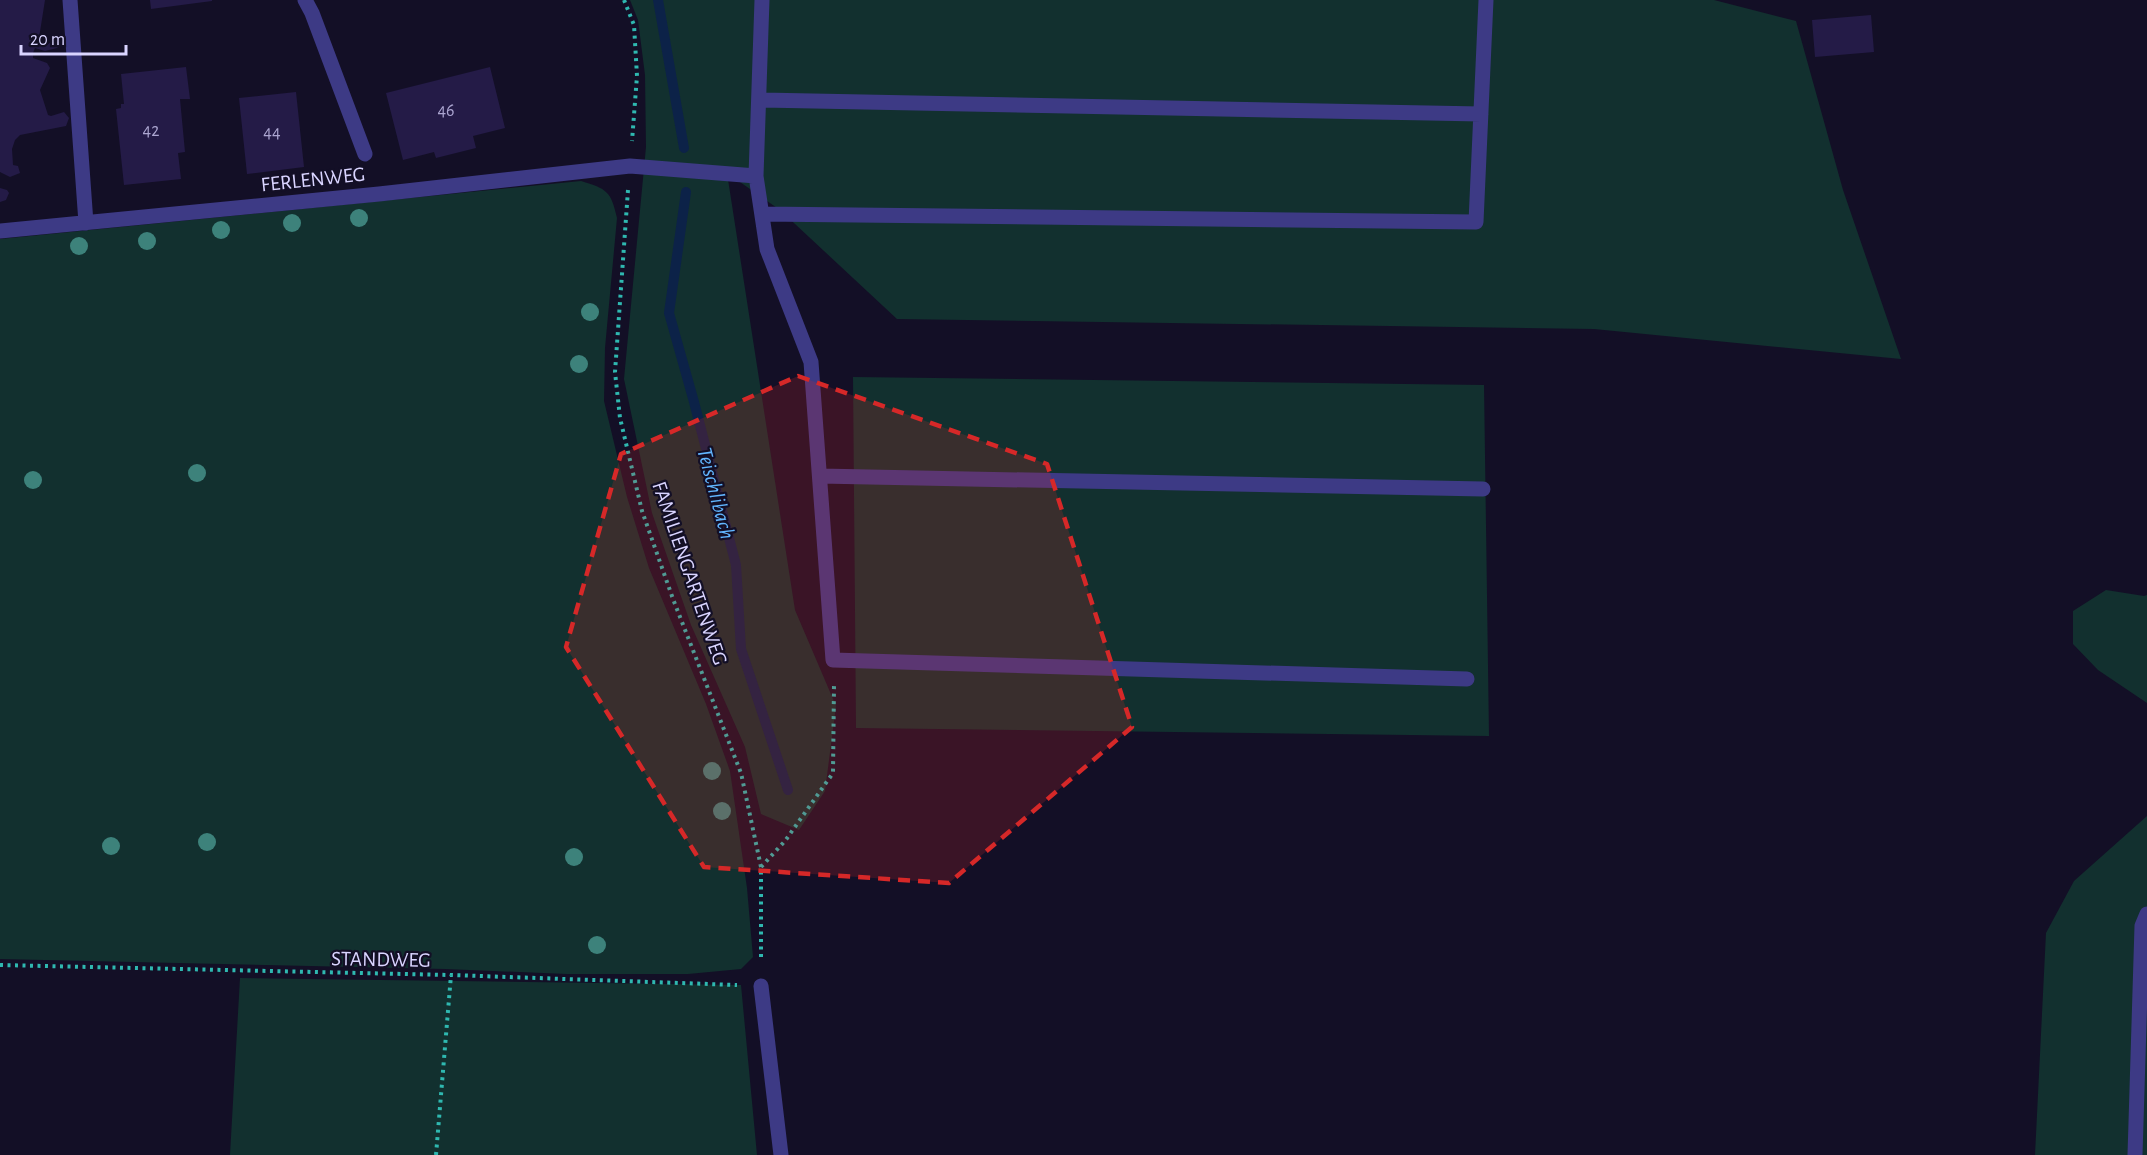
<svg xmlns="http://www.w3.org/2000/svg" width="2147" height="1155" font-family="'Alegreya Sans',sans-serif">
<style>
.green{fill:#12302f}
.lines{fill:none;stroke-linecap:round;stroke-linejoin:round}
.stream{stroke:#0c2248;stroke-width:10}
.building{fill:#241b47}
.path{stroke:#2fb8b0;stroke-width:4;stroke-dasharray:3 4.5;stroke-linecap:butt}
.minor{stroke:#3d3a85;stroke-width:15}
.tree{fill:#3d827b}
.marked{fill:#d62828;fill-opacity:0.2;stroke:#d62828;stroke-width:4.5;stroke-dasharray:12 8;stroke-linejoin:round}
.labels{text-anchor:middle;stroke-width:4.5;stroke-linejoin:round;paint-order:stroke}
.number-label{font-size:18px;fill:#aca6d1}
.street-label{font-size:21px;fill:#d9d4ff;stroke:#130f26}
.water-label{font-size:22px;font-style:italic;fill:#62b6ff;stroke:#130f26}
</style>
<rect width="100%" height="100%" fill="#130f26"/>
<!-- green -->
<path class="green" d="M630,0H1714L1796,21L1843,190L1901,359L1594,329L897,319L780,210L727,173L795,610L836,706L825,791L799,830L761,814L745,747L691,625L652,513L624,379L646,147L645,75L638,20Z
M581,181C607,189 611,191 617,218L605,348L604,401L627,497L649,568L706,704L730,771L747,888L753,957L741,969L688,974H567L445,969L0,959V239Z
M853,377L1484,385L1489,736L856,728Z
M2106,590L2144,596L2147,595V703L2098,670L2073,644V611Z
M2147,816V1155H2035L2046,933L2074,881Z
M240,978L741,985L757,1155H230Z"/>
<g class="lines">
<!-- stream -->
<path class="stream" d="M658,0L684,148
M686,192L669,313L694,402L736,565L741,649L788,790"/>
</g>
<!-- building -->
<path class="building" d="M0,0H45L39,38L40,43L47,45L54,40L58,41L60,45L57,48L45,51L35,48L33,53V58L47,63L50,68L40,90L48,115L51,116L64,112L69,118L66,126L20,135L15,140L12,149L13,165L18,166L20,173L10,177L0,172Z
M150,0H212V1L151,9Z
M1871,15L1874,52L1815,57L1812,20Z
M186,67L190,99H180L185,152L178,153L181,179L124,185L116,109L121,108V104H124L121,74Z
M490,67L505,128L473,136L476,148L436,158L434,152L403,160L386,93Z
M296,92L304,167L247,174L239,98Z
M0,188L7,190L9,193L6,200L0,202Z"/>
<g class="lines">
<!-- path -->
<path class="path" d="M624,0L634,25L637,76L632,141
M628,190L615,372L620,418L642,511L673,599L741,773L761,867V960
M761,867L785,841L833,773L834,686
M0,965L451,975L737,985
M436,1155L451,975"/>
<!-- minor -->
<path class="minor" d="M70,0L86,223
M305,0L312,13L365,154
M762,0L756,176L767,249L811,362L833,660L1467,679
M759,100L1481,114
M762,214L1476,222L1486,0
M0,231L379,194L630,166L756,176
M820,476L1483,489
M761,986L781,1155
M2135,1155L2142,926L2147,914"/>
</g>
<!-- trees -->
<g class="tree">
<circle cx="359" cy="218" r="9"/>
<circle cx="292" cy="223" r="9"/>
<circle cx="221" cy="230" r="9"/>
<circle cx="147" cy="241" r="9"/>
<circle cx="79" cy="246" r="9"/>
<circle cx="590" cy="312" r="9"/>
<circle cx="579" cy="364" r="9"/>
<circle cx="197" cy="473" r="9"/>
<circle cx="33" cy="480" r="9"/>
<circle cx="712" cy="771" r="9"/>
<circle cx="722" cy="811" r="9"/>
<circle cx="207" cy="842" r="9"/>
<circle cx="111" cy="846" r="9"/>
<circle cx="574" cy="857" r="9"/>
<circle cx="597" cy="945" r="9"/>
</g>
<!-- marked area -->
<path class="marked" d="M798,376L1047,464L1132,727L949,883L704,867L566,647L621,454Z"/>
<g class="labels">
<!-- number labels -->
<g class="number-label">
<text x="446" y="116">46</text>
<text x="151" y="136">42</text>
<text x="272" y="138">44</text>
</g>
<!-- street labels -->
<g class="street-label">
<text transform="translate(313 179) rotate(-6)" y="7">FERLENWEG</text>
<text transform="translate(690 573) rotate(71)" y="7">FAMILIENGARTENWEG</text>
<text transform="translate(381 959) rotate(1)" y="7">STANDWEG</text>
</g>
<!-- water labels -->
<g class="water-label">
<text transform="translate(717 493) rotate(75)" y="8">Teischlibach</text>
</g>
</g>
<!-- scale -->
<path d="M21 45v9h105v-9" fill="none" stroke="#d9d4ff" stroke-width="3"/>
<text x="30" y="45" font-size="18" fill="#d9d4ff" stroke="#130f26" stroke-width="4.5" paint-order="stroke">20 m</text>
</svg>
